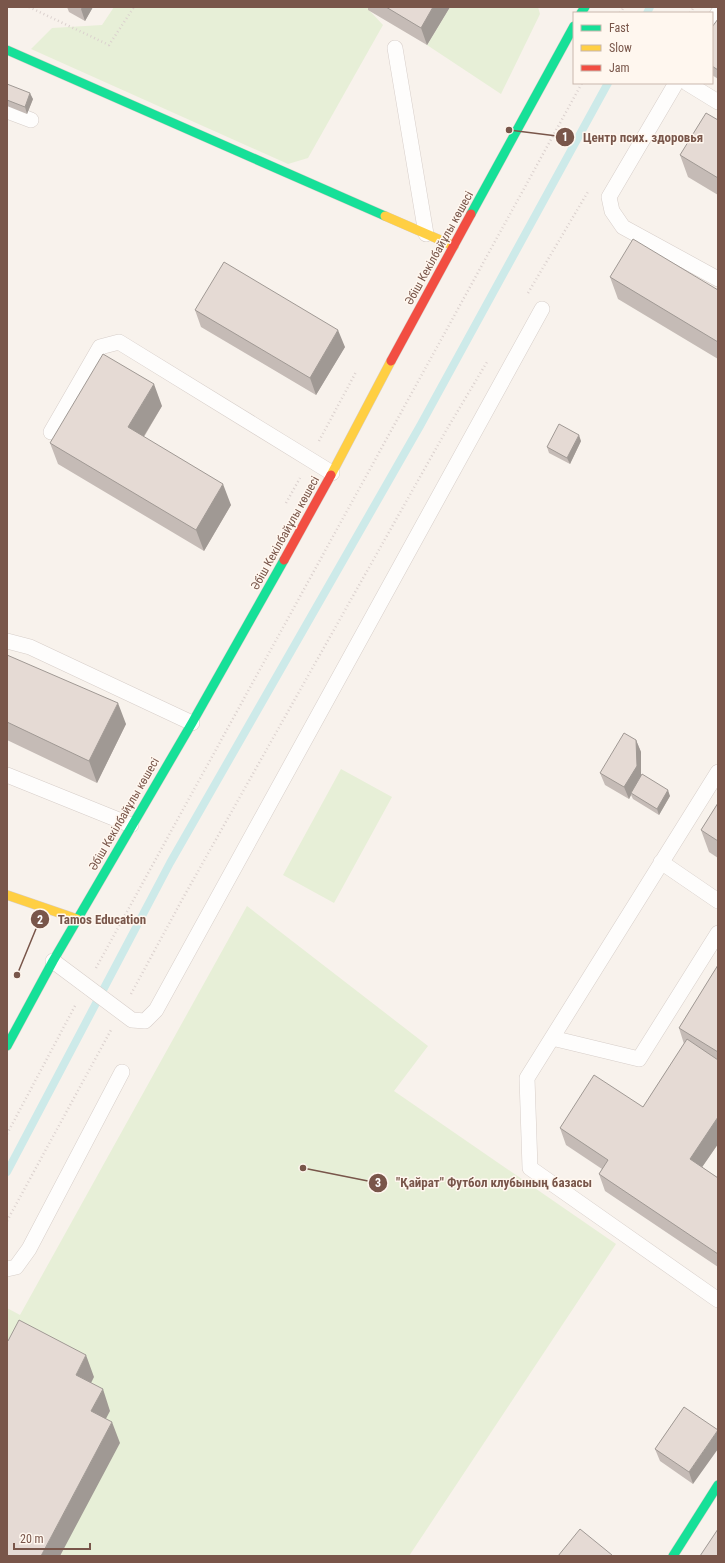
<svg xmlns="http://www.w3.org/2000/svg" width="725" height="1563" font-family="'Roboto Condensed',sans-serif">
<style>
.green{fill:#e7efd7}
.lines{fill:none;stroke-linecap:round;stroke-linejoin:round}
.stream{stroke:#cdeae9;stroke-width:8}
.lane-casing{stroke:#d7cec9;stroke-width:16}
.fast-casing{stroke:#d8cec8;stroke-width:10}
.slow-casing{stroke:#d8cec8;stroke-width:10}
.jam-casing{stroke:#d8cec8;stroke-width:10}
.path{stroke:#dbd1ce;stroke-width:2.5;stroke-dasharray:1 3;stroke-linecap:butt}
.lane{stroke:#fefdfc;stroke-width:15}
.fast{stroke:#16e098;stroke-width:9}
.slow{stroke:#ffcf43;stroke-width:9}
.jam{stroke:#f24e42;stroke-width:9}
.wall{fill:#c5bbb6}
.shaded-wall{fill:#a09994}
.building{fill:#e5dad4;stroke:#a09994}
.labels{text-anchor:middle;stroke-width:3;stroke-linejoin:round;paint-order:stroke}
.street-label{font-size:12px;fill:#79564a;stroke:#fff7ef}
.leader{fill:none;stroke:#79564a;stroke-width:1.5}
.callout-dot{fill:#79564a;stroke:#fff7ef;stroke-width:1.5}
.mark-label{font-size:12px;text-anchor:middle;font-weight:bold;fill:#fff}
.callout-label{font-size:13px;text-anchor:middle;font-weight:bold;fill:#79564a;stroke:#fff7ef;stroke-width:3;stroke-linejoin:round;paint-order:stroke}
</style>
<rect width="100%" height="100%" fill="#f8f2ec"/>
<!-- green -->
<path class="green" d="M114,7H370L369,10L383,25L308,158L288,164L31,49L52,28L102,25Z
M450,7H538L540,14L501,94L427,45Z
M341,769L392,797L334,903L283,875Z
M247,906L428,1046L394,1091L616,1244L409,1556H7V1308L20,1315Z"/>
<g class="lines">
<!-- stream -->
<path class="stream" d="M647,13L650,7
M7,1172L170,863L420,426L608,83"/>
<!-- lane casing -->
<g class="lane-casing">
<path id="lane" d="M712,23L718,13
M395,48L426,234
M676,83L609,197L612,211L623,227L718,279
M687,83L718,102
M7,111L31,120
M51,432L100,347L119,342L332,473
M7,641L30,647L192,723
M718,772L527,1078L530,1168L718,1300
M7,775L131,825
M661,862L718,901
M53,961L132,1020L145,1021L156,1010L542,309
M552,1038L639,1059L718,933
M7,1269L16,1267L29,1249L122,1072"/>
</g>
<!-- fast casing -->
<g class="fast-casing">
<path id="fast" d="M581,13L585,7
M7,50L385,216
M471,214L574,26
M7,1046L53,961L192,723L284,560
M673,1556L718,1485"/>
</g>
<!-- slow casing -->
<g class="slow-casing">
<path id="slow" d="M385,216L454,246
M331,475L391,361
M7,895L77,919"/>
</g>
<!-- jam casing -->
<g class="jam-casing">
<path id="jam" d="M391,361L471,214
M284,560L331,475"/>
</g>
<!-- path -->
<path class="path" d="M29,7L109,45L134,7
M620,13L624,7
M690,13L694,7
M528,293L589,190
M319,441L356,372
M286,503L300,478
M96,968L582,83
M131,994L183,898L447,429L487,362
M7,1134L76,1004
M7,1221L111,1030"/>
<!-- lane -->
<use href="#lane" class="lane"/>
<!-- fast -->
<use href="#fast" class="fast"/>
<!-- slow -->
<use href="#slow" class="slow"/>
<!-- jam -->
<use href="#jam" class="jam"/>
</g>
<!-- wall -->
<path class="wall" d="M67,7H93L85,21L69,12Z
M368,7H450L427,45L368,10Z
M718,19V79L712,75V27Z
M7,84L33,99L27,114L7,106Z
M718,120V195L688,177L680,155Z
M610,277L718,290V359L618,299Z
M195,310L345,347L316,395L201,327Z
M162,406L144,437L231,505L204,551L58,464L50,443Z
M581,441L570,464L549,453L547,447Z
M7,655L126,724L97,783L7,740Z
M636,740L641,752V776L670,796L659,815L633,799L631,795L629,799L605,785L600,773Z
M718,803V858L709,852L701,830Z
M718,965V1144L702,1167L718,1178V1267L605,1191L599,1174L602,1169L566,1145L560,1128L643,1107L684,1044L679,1028Z
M684,1407L693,1484L660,1461L655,1449Z"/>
<!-- shaded-wall -->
<path class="shaded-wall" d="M82,7H93L85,21L81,9Z
M433,7H450L427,45L421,28Z
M30,93L33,99L27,114L25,107Z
M338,330L345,347L316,395L310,378Z
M154,384L162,406L136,449L128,427Z
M579,435L581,441L570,464L567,458Z
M223,484L231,505L204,551L196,530Z
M118,703L126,724L97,783L89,761Z
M636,740L641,752V778L631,793V795L629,799L624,787Z
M668,790L670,796L659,815L657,809Z
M718,1117V1144L696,1176L690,1159Z
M86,1355L94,1377L84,1397L76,1375Z
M103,1389L110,1411L99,1432L91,1411Z
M112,1422L120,1443L60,1556H41Z
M718,1430V1449L693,1484L689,1472Z"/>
<!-- building -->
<path class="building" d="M386,7H433L421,28Z
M718,19V70L712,66V27Z
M7,84L30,93L25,107L7,100Z
M706,113L718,120V178L680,155Z
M633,239L718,290V342L610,277Z
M224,262L338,330L310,378L195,310Z
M103,354L154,384L128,427L223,484L196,530L50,443Z
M559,424L579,435L567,458L547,447Z
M7,655L118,703L89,761L7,722Z
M624,733L636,740L637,766L624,787L600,773Z
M642,774L668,790L657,809L631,793Z
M718,803V841L701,830Z
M718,965V1052L679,1028Z
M687,1039L718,1060V1117L690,1159L718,1178V1254L599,1174L608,1160L560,1128L594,1075L643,1107Z
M19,1320L86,1355L76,1375L103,1389L91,1411L112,1422L41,1556H7V1340L8,1341Z
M684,1407L718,1430L689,1472L655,1449Z
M580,1529L612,1555V1556H558Z
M718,1529V1556H700Z"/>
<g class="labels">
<!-- street labels -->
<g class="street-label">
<text transform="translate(439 248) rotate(-61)" y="4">Әбіш Кекілбайұлы көшесі</text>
<text transform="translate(285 533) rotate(-61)" y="4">Әбіш Кекілбайұлы көшесі</text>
<text transform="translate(124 814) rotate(-60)" y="4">Әбіш Кекілбайұлы көшесі</text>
</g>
</g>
<!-- callouts -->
<path class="leader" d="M509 130L565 137M17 975L40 919M303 1168L378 1183"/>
<g class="callout-dot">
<circle cx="509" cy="130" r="4"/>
<circle cx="17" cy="975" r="4"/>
<circle cx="303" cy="1168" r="4"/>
<circle cx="565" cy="137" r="10"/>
<circle cx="40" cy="919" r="10"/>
<circle cx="378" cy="1183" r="10"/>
</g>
<g class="mark-label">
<text x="565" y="141">1</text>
<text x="40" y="924">2</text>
<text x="378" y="1187">3</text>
</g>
<g class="callout-label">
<text x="643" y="142">Центр псих. здоровья</text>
<text x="102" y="924">Tamos Education</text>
<text x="494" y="1187">"Қайрат" Футбол клубының базасы</text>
</g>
<!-- border -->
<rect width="725" height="1563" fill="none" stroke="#79564a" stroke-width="16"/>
<!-- legend -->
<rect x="573" y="12" width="140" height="72" fill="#fff7ef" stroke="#c9b7ad"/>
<rect x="581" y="25" width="20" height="6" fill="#16e098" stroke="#c9b7ad"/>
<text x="609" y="32" font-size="12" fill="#79564a">Fast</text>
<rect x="581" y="45" width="20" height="6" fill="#ffcf43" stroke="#c9b7ad"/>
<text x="609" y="52" font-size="12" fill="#79564a">Slow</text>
<rect x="581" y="65" width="20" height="6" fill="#f24e42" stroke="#c9b7ad"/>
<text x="609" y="72" font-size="12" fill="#79564a">Jam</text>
<!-- scale -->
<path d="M14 1543v6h76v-6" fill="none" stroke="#79564a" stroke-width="2"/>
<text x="20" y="1543" font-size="12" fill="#79564a" stroke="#fff7ef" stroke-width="3" paint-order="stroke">20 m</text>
</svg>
